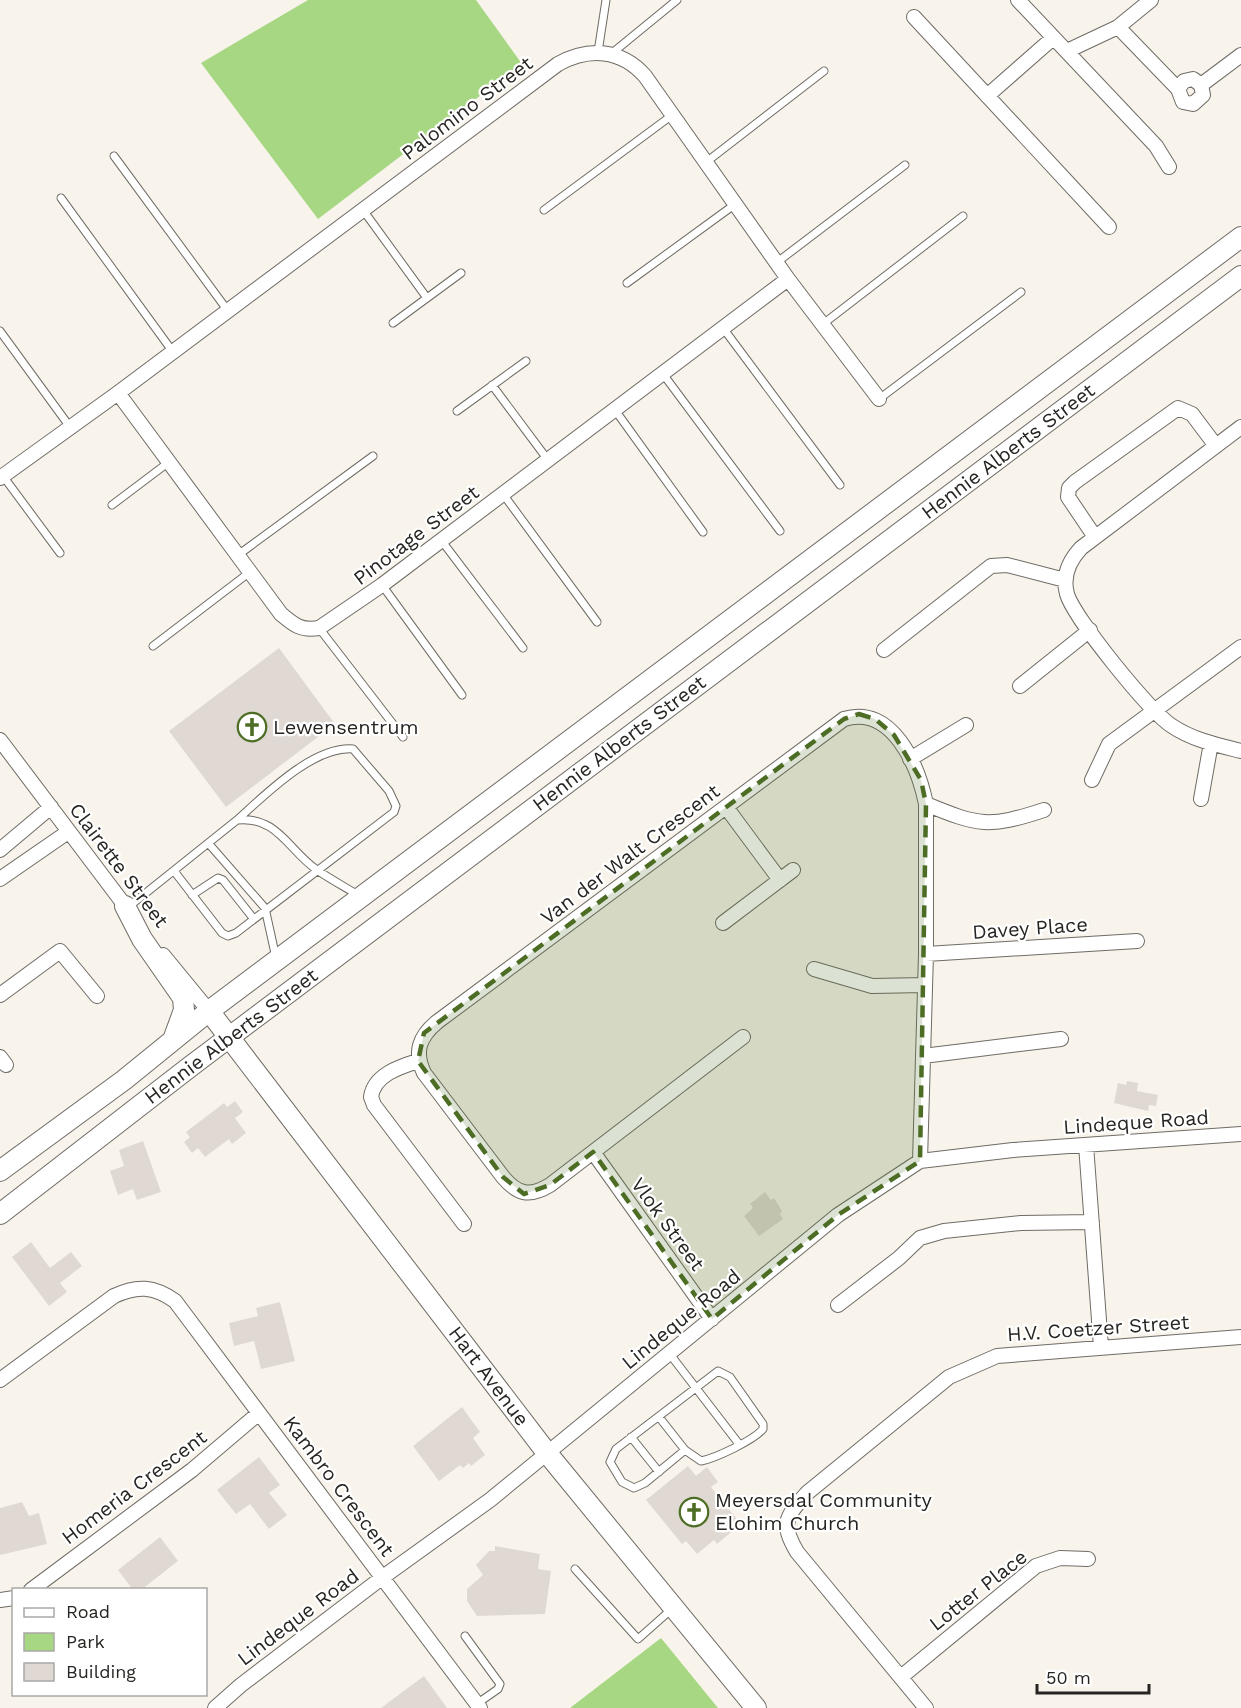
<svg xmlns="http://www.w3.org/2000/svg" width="1241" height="1708" font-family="'Work Sans',sans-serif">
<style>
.green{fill:#a8d783}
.building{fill:#e0d9d3}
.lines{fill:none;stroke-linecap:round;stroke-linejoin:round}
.lane-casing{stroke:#6f6b65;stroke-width:9}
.street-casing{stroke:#6f6b65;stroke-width:16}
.secondary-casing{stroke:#6f6b65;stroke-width:22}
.lane{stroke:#fff;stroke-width:7}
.street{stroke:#fff;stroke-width:14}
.secondary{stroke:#fff;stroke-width:20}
.marked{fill:#4d6d24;fill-opacity:0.2;stroke:#4d6d24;stroke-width:4.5;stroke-dasharray:12 8;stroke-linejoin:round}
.labels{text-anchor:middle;stroke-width:4.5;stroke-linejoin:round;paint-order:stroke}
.street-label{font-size:20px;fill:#272522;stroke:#fff}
.poi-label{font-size:20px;fill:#272522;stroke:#fff;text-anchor:start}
</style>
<rect width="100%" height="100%" fill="#f8f4ec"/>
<!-- green -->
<path class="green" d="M308,0H476L522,64L318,219L201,63Z
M661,1638L718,1708H570Z"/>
<!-- building -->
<path class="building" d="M279,648L335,724L226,807L169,731Z
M1127,1081L1138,1083L1137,1091L1158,1095L1156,1106L1149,1105L1148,1111L1114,1103L1118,1083L1126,1085Z
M235,1101L243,1112L235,1118L246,1133L232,1144L229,1139L205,1157L198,1148L192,1153L184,1142L190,1137L186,1132L224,1103L227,1107Z
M143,1141L161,1192L137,1200L133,1189L118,1195L110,1171L124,1166L119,1150Z
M765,1192L771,1200L774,1198L782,1211L780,1214L783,1219L759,1236L744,1216L753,1208L750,1204Z
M31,1242L50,1268L71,1252L82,1266L60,1283L67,1292L49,1306L12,1257Z
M280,1302L295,1361L261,1369L254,1341L234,1346L229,1323L258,1316L256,1308Z
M462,1407L480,1432L473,1438L485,1455L471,1466L469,1463L463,1468L460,1465L439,1481L413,1446Z
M259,1457L280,1485L269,1493L287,1515L269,1529L250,1504L236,1514L217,1490Z
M688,1466L696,1476L707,1467L718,1482L711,1487L741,1524L717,1544L714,1540L697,1554L686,1541L682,1544L646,1500Z
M22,1502L29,1516L39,1513L47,1544L0,1555V1508Z
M160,1537L178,1561L141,1590H133L118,1570Z
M495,1546L540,1554L538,1569L551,1571L545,1614L477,1616L467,1601V1589L483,1575L476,1565L489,1551H495Z
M424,1676L447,1708H381Z"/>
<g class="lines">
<!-- lane casing -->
<g class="lane-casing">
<path id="lane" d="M598,52L606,0
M611,54L677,0
M114,156L228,311
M705,163L824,71
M61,198L173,352
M363,210L427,298
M544,210L671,116
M776,263L905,165
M627,283L734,205
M393,323L461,273
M823,324L963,216
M723,328L840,485
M0,331L70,427
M663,374L780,531
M492,385L548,460
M879,399L1021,292
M615,410L703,532
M457,411L526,361
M3,476L60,553
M503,494L597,622
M112,505L169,462
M441,540L523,648
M238,555L373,456
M382,585L462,695
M319,628L403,737
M153,646L250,572
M209,844L265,908L276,958
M174,871L222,933L228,936L236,933L394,812L396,806L389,791L353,749C313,746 265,795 237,820
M192,895L218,878L223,880L253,918
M127,908L237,820C278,816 288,850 317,870C330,879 345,887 358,895
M669,1353L739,1444
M659,1417L685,1450L701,1461C716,1458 754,1440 763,1429V1424L730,1377L718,1371L616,1449L610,1462L622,1482L634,1488L645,1483L685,1450
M631,1437L659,1472
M575,1569L638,1639L673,1608
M465,1636L500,1684L498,1689L478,1703"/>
</g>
<!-- street casing -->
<g class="street-casing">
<path id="street" d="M1018,0L1156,146L1169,167
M914,17L1109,227
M1118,27L1178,89L1183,102L1193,104L1203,95L1201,85L1193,79L1184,81L1178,89
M1067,51L1118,27L1151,0
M1201,85L1241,55
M987,96L1053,38
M118,393L281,614C294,625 301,631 319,628L382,585L788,279
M1241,427L1081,548C1069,561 1062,576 1067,594C1074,618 1150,712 1172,726C1193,740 1217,745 1241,751
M0,478L118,393L558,64C589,47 621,49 645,76L788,279L879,399
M1095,537L1068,497L1069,488L1075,482L1178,408L1192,414L1216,446
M884,650L991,566L1007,565L1065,580
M1020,686L1090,630
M0,740L129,911
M910,759L966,725
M1092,780L1109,744L1241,647
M1201,799L1211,743
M926,804C979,826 989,828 1044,810
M726,807L780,880
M0,850L51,807
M0,879L68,832
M723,923L793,870
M926,954L1137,941
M163,955L209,1011
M814,969L872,986L925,985
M0,995L60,951L97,996
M743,1037L550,1185C530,1197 518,1195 503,1177L424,1073C414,1052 419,1037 437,1022L844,719C892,704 918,765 926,804V954L920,1161
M923,1056L1061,1039
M0,1057L6,1065
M418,1061C399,1067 374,1075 371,1097L374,1105L464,1224
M1086,1145L1101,1347
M593,1152L712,1319
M838,1305L899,1258L920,1238L944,1231L1021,1223L1092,1222
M0,1380L114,1296C137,1285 154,1286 175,1301L480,1708
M31,1590L192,1470L259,1413
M0,1600L14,1598
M901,1677L1036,1566L1060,1558L1088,1559
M215,1708L241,1685L383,1577L490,1500L838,1215L920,1161L1013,1150L1241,1134
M926,1708L797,1552C780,1523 786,1517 807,1493L949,1377L997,1356L1241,1337"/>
</g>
<!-- secondary casing -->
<g class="secondary-casing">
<path id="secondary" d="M125,906L142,939L183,998L184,1010L173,1040
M209,1011L547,1453L756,1708
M0,1171L124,1080L209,1011L1241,237
M0,1214L191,1066L1241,276"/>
</g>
<!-- lane -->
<use href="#lane" class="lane"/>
<!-- street -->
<use href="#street" class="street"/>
<!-- secondary -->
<use href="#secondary" class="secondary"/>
</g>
<!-- marked area -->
<path class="marked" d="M859,714L875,719L894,735L921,780L926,804L920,1161L838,1215L712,1319L593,1152L550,1185L524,1194L503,1177L418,1061L424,1033L844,719Z"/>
<!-- icons -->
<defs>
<g id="church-ring" transform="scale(1.5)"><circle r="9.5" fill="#fff" stroke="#4d6d24" stroke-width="1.5"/><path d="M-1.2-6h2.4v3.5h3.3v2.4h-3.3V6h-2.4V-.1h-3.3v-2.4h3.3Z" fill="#4d6d24"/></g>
</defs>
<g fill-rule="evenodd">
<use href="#church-ring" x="252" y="727"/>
<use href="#church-ring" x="694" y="1512"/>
</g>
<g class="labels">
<!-- street labels -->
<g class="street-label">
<text transform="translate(467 108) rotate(-37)" y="7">Palomino Street</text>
<text transform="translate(1008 451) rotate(-37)" y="7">Hennie Alberts Street</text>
<text transform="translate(416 535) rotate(-37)" y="7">Pinotage Street</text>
<text transform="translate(619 743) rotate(-37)" y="7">Hennie Alberts Street</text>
<text transform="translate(630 854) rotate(-37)" y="7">Van der Walt Crescent</text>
<text transform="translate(119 865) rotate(53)" y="7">Clairette Street</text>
<text transform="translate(1030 928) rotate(-4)" y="7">Davey Place</text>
<text transform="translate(231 1036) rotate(-37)" y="7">Hennie Alberts Street</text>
<text transform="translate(1136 1122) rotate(-4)" y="7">Lindeque Road</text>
<text transform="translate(668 1224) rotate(54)" y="7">Vlok Street</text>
<text transform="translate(681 1319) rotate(-39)" y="7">Lindeque Road</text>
<text transform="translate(1098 1328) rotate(-4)" y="7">H.V. Coetzer Street</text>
<text transform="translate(489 1376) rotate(53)" y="7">Hart Avenue</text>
<text transform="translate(339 1486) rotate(53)" y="7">Kambro Crescent</text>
<text transform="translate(134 1487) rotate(-37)" y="7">Homeria Crescent</text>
<text transform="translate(978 1590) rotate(-38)" y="7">Lotter Place</text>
<text transform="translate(298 1617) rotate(-37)" y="7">Lindeque Road</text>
</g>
<!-- poi labels -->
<g class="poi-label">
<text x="273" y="734">Lewensentrum</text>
<text x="715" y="1507">Meyersdal Community<tspan x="715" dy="23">Elohim Church</tspan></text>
</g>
</g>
<!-- legend -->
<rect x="12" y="1588" width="195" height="108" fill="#ffffff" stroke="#a9a8a7" stroke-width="1.5"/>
<rect x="24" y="1608" width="30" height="9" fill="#ffffff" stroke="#a9a8a7" stroke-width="1.5"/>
<text x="66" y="1618" font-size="18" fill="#272522">Road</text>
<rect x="24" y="1633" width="30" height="18" fill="#a8d783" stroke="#a9a8a7" stroke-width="1.5"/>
<text x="66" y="1648" font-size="18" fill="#272522">Park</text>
<rect x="24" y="1663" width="30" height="18" fill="#e0d9d3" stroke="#a9a8a7" stroke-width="1.5"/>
<text x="66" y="1678" font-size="18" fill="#272522">Building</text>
<!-- scale -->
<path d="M1037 1684v9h112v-9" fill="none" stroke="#272522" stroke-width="3"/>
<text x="1046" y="1684" font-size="18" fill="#272522" stroke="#ffffff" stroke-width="4.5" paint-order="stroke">50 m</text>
</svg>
